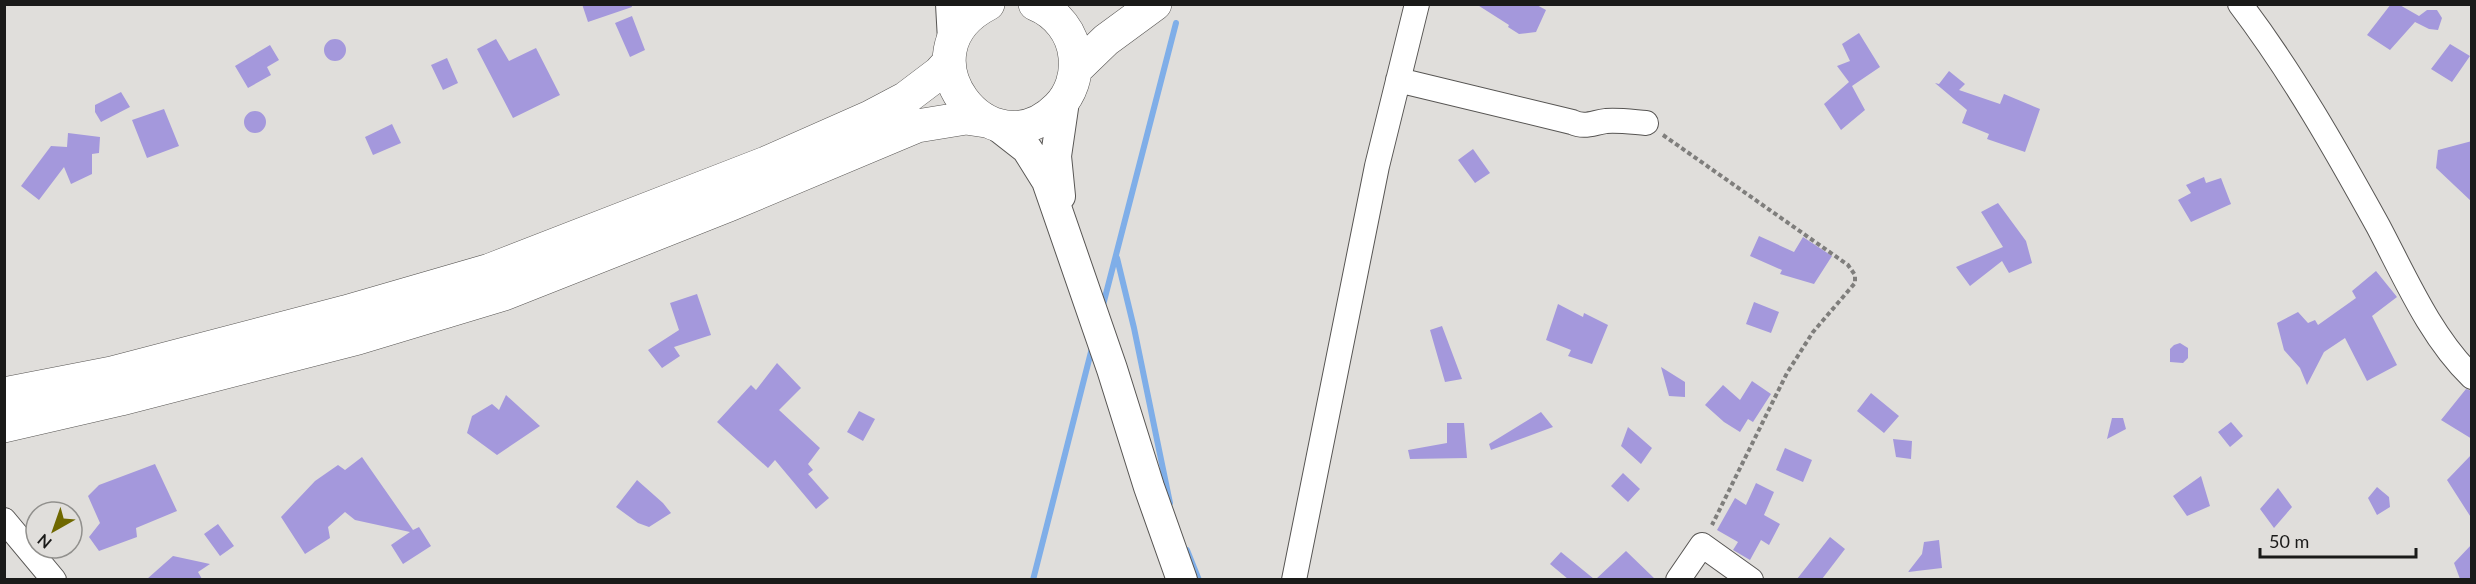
<svg xmlns="http://www.w3.org/2000/svg" width="2476" height="584" font-family="Lato,sans-serif">
<style>
.lines{fill:none;stroke-linecap:round;stroke-linejoin:round}
.stream{stroke:#7faee8;stroke-width:6}
.building{fill:#a498dc}
.minor-casing{stroke:#575553;stroke-width:26}
.tertiary-casing{stroke:#575553;stroke-width:32}
.trunk-casing{stroke:#575553;stroke-width:34}
.path{stroke:#7f7e7c;stroke-width:4;stroke-dasharray:4.5 3;stroke-linecap:butt}
.minor{stroke:#fff;stroke-width:24}
.tertiary{stroke:#fff;stroke-width:30}
.trunk{stroke:#fff;stroke-width:33}
</style>
<rect width="100%" height="100%" fill="#e0dedb"/>
<g class="lines">
<!-- stream -->
<path class="stream" d="M1117,258L1134,328L1170,503
M1102,309L1176,23
M1187,550L1199,580
M1033,580L1092,348"/>
</g>
<!-- building -->
<path class="building" d="M582,4H631L632,7L588,22Z
M1476,4H1535L1546,10L1536,32L1519,34L1508,27L1509,25Z
M2391,4H2398L2419,16L2427,10H2437L2442,18L2438,30L2429,29L2415,22L2390,50L2367,35Z
M632,16L645,50L630,57L615,23Z
M1859,33L1880,67L1852,86L1865,110L1841,130L1824,104L1849,82L1837,66L1850,61L1842,44Z
M496,39L509,61L536,48L560,95L513,118L477,49Z
M324 50a11 11 0 1 1 22 0a11 11 0 1 1-22 0Z
M2450,44L2470,56L2452,82L2431,69Z
M270,45L279,60L267,67L271,75L248,88L235,66Z
M447,58L458,83L443,90L431,65Z
M1949,71L1965,84L1959,90L2000,104L2004,94L2040,109L2025,152L1987,139L1989,134L1962,123L1967,110L1935,83L1939,84Z
M121,92L130,107L101,122L95,112V105Z
M164,109L179,146L147,158L132,120Z
M244 122a11 11 0 1 1 22 0a11 11 0 1 1-22 0Z
M392,124L401,143L373,155L365,137Z
M68,133L100,137L99,153L92,154V174L71,184L64,167L39,200L21,186L51,146L67,147Z
M2472,141V202L2436,168L2438,150Z
M1473,149L1490,173L1475,183L1458,160Z
M2204,177L2206,183L2221,178L2231,204L2191,222L2178,200L2191,193L2186,185Z
M1998,203L2026,241L2032,263L2009,273L2002,261L1970,286L1956,267L2003,247L1981,212Z
M1759,236L1794,252L1803,237L1832,256L1814,284L1780,274L1782,270L1750,256Z
M2376,271L2397,297L2372,316L2397,365L2367,381L2345,338L2324,352L2307,385L2300,368L2284,350L2277,323L2298,312L2308,323L2315,320L2318,325L2356,298L2352,291Z
M697,294L711,335L674,347L680,356L662,368L648,350L679,330L670,303Z
M1754,302L1779,312L1771,333L1746,324Z
M1558,304L1583,317L1584,313L1608,325L1592,364L1568,356L1571,350L1546,340Z
M1442,326L1462,379L1445,382L1430,330Z
M2180,343L2188,348V358L2183,363L2170,362V349L2174,345Z
M777,363L801,388L779,410L820,448L808,464L813,470L808,474L829,498L816,509L775,460L768,468L717,422L751,385L756,390Z
M1661,367L1685,382V397L1669,396Z
M1752,381L1771,394L1753,422L1748,419L1740,432L1724,422L1705,405L1723,385L1740,400Z
M2466,389L2472,391V439L2441,420Z
M1871,393L1899,416L1884,433L1857,411Z
M506,395L540,426L497,455L467,433L472,416L492,404L499,410Z
M859,411L875,419L863,441L847,432Z
M1541,412L1553,427L1491,450L1489,444Z
M2112,418H2123L2126,429L2107,439Z
M2231,422L2243,436L2230,447L2218,432Z
M1447,423H1464L1467,458L1410,459L1408,450L1447,443Z
M1628,427L1652,448L1641,464L1621,446Z
M1893,439L1912,441L1911,459L1896,457Z
M1785,448L1812,460L1803,482L1776,470Z
M2472,454V519L2447,480Z
M362,457L413,530L419,527L431,546L403,564L391,545L410,532L355,520L345,512L328,527L330,538L305,554L281,517L315,481L338,465L345,470Z
M155,464L177,511L136,528L137,537L99,551L89,537L100,523L88,496L99,485Z
M1623,473L1640,489L1628,502L1611,486Z
M2201,476L2210,506L2187,516L2173,496Z
M637,480L663,503L671,513L649,527L638,523L616,507Z
M1756,483L1774,492L1764,515L1780,524L1769,545L1761,540L1750,560L1733,550L1738,542L1717,530L1735,498L1746,505Z
M2377,487L2389,497L2390,507L2377,515L2368,498Z
M2278,488L2292,507L2274,528L2260,509Z
M218,524L234,546L220,556L204,534Z
M1830,537L1845,549L1822,579H1797Z
M1939,540L1942,568L1908,572L1922,554L1924,542Z
M2472,544V579H2460L2454,563Z
M1626,551L1655,579H1596Z
M1561,552L1594,579H1568L1550,564Z
M173,556L210,564L198,572L202,579H147Z"/>
<g class="lines">
<!-- minor casing -->
<g class="minor-casing">
<path id="minor" d="M2240,4C2293,74 2336,150 2378,226C2405,277 2430,336 2472,377
M1398,80L1572,122C1585,128 1592,123 1606,121C1619,120 1633,122 1646,123
M4,520L54,580
M1294,580L1377,166L1417,4
M1678,580L1702,545L1751,580"/>
</g>
<!-- tertiary casing -->
<g class="tertiary-casing">
<path id="tertiary" d="M951,4L953,40
M995,124L1027,149L1047,181L1112,369L1149,487L1182,580
M1060,196L1056,156L1064,101"/>
</g>
<!-- trunk casing -->
<g class="trunk-casing">
<path id="trunk" d="M988,4C895,52 990,176 1058,107C1071,94 1077,75 1075,57C1073,33 1057,13 1035,4
M1076,69L1106,40L1155,4
M4,394L112,373L345,312L490,270L766,163L870,117L906,98L939,73L949,62
M4,426L121,399L358,338L504,294L729,205L917,126L966,118L986,121"/>
</g>
<!-- path -->
<path class="path" d="M1663,135L1848,265L1855,275V283L1813,332L1787,373L1712,525"/>
<!-- minor -->
<use href="#minor" class="minor"/>
<!-- tertiary -->
<use href="#tertiary" class="tertiary"/>
<!-- trunk -->
<use href="#trunk" class="trunk"/>
</g>
<!-- border -->
<rect width="2476" height="584" fill="none" stroke="#1a1a19" stroke-width="12"/>
<!-- north arrow -->
<g transform="translate(54 530) rotate(220)"><circle r="28" fill="#e0dedb" stroke="#91908d" stroke-width="1.5"/>
<path d="M0-4.5L10 22L0 15L-10 22Z" fill="#6f6800"/>
<text y="-9" font-size="16" font-weight="bold" text-anchor="middle" fill="#1a1a19">N</text>
</g>
<!-- scale -->
<path d="M2260 548v9h156v-9" fill="none" stroke="#1a1a19" stroke-width="3"/>
<text x="2269" y="548" font-size="18" fill="#1a1a19" stroke="#e0dedb" stroke-width="4.5" paint-order="stroke">50 m</text>
</svg>
